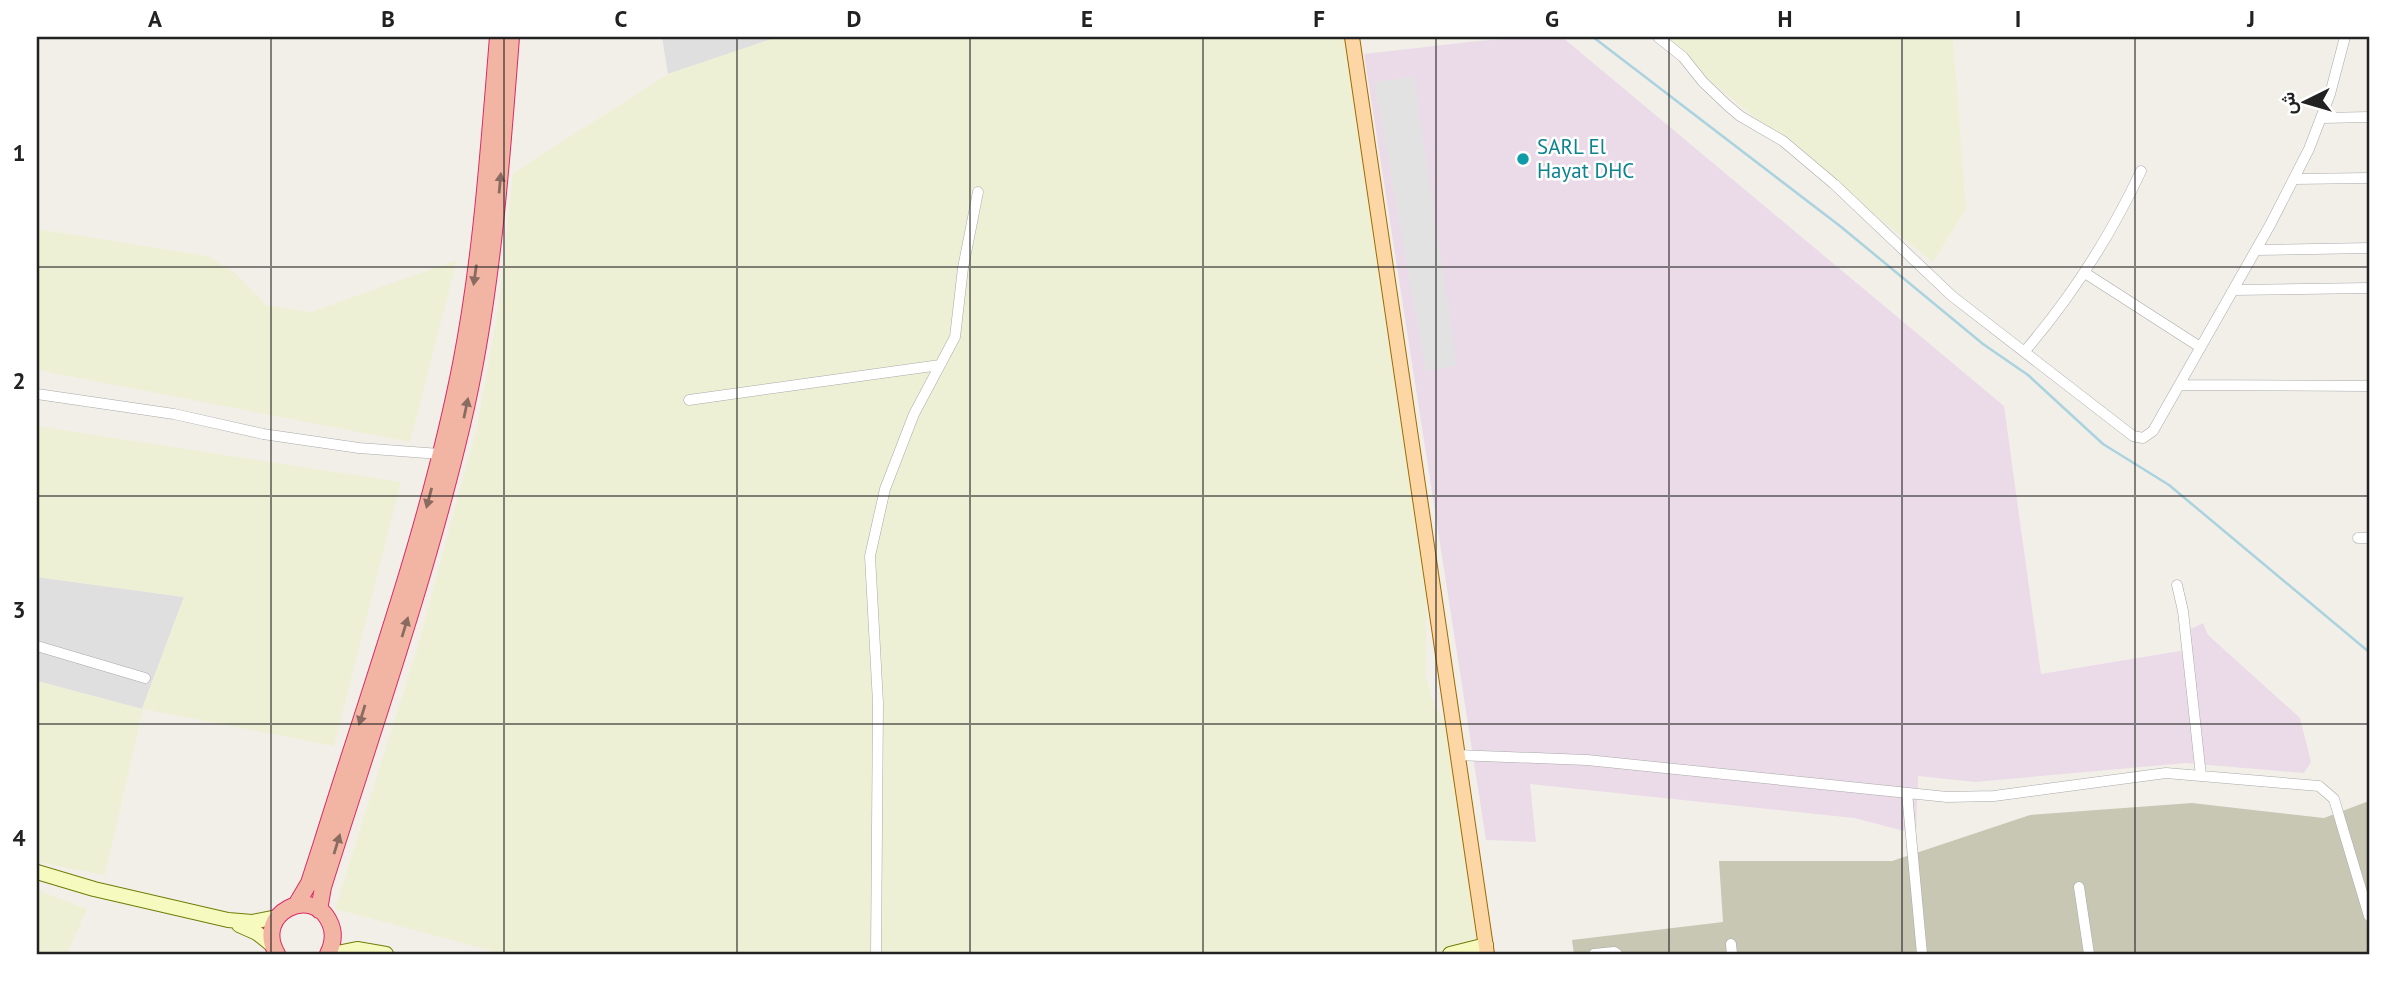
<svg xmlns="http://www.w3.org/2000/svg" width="2406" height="991" font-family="'PT Sans',Vazirmatn,sans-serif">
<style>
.residential{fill:#e0dfdf}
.industrial{fill:#ebdbe8}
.construction{fill:#c7c7b4}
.farmland{fill:#eef0d5}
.parking{fill:#e2e2e2}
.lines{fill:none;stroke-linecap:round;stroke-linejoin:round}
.stream{stroke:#aad3df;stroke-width:2.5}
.minor-casing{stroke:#a9a9a9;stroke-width:11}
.secondary-casing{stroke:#707d05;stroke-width:16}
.primary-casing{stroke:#a06b00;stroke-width:16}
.trunk-casing{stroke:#dc2a67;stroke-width:18}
.minor{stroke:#fff;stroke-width:10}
.secondary{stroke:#f7fabf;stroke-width:14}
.primary{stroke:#fcd6a4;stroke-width:14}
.trunk{stroke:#f2b4a3;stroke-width:16}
.oneway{fill:#8a6b62}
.grid{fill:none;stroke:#222;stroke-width:2;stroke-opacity:0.55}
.culture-dot{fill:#0f9aa8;stroke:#fff;stroke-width:2.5}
.labels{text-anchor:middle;stroke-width:5;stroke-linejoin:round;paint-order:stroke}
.culture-label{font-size:21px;fill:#0d838f;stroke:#fff;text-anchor:start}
.neatline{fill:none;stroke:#222;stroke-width:2.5}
.grid-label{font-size:23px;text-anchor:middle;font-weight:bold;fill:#222}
</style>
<rect width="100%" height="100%" fill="#f2efe9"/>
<!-- residential -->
<path class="residential" d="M662,37H778L668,74Z
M37,577L184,597L142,709L37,681Z"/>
<!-- industrial -->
<path class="industrial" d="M1539,37H1562L2004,406L2041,674L2192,649L2191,629L2203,623L2208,635L2300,718L2311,762L2304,773L2186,763L1975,782L1918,776L1916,834L1854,818L1530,784L1536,842L1486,840L1364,54L1478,41Z"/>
<!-- construction -->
<path class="construction" d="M2369,801V954H1574L1572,940L1723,922L1719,861H1892L2030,815L2192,803L2324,818Z"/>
<!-- farmland -->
<path class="farmland" d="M777,37H1352L1427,543L1426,677L1432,698L1454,742L1486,945L1448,954H504L335,909L417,649L477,427L498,310L513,173L668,74Z
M1656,37H1953L1966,209L1933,262Z
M37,229L208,256L236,274L266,305L311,312L457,260L410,442L37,370Z
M37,426L401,482L334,746L143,709L105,875L37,862V681L142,709L184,597L37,577Z
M37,890L87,909L67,954H37Z"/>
<!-- parking -->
<path class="parking" d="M1414,77L1457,366L1426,371L1374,82Z"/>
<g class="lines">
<!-- stream -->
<path class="stream" d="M1593,37L1840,226L1983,344L2028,375L2103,444L2169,485L2369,652"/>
<!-- minor casing -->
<g class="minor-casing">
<path id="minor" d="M1658,37L1683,57L1703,82L1727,105L1740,116L1783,141L1834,184L1952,296L2133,436L2143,438L2153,431L2270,225L2309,149L2330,94L2345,37
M2322,118L2369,117
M2294,179L2369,178
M2256,250L2369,248
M2085,273L2200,347
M2233,290L2369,288
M2025,351C2072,296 2110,237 2141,171
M2179,385L2369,386
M37,394L174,414L263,434L359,448L440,454
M689,400L940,365
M2358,538H2369
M2177,585L2183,611L2201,776
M37,646L145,678
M1456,755L1587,760L1947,797L1994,796L2166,773L2319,786L2334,799L2369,916
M1907,793L1922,954
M2079,887L2089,954
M1731,944L1732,954
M876,954L878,703L870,556L885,489L914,414L955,337L963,268L978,192
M1594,954L1614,952L1617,954"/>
</g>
<!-- secondary casing -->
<g class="secondary-casing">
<path id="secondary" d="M37,872L94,889L228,920L252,922L277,917
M239,925L257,933L272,945
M332,954L357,949L386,954
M1450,954L1486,945"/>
</g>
<!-- primary casing -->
<g class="primary-casing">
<path id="primary" d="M1352,37L1487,954"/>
</g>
<!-- trunk casing -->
<g class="trunk-casing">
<path id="trunk" d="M296,905L309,883L322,843C371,685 429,527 461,364C482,256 489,146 498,37
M319,910L323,887C371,734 425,582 462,425C492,298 501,167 511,37
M277,954C253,913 313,884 330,923C335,934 333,944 328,954"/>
</g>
<!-- minor -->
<use href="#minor" class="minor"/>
<!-- secondary -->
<use href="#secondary" class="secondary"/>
<!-- primary -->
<use href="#primary" class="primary"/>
<!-- trunk -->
<use href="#trunk" class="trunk"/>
</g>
<!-- one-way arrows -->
<defs><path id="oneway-solid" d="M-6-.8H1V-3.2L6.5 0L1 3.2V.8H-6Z" transform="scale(1.75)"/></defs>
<g class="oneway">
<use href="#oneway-solid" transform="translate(500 183) rotate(-85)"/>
<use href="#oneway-solid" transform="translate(475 275) rotate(98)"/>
<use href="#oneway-solid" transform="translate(466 408) rotate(-78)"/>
<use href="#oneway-solid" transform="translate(429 498) rotate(105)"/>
<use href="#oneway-solid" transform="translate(405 627) rotate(-73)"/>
<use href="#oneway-solid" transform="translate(362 715) rotate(107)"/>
<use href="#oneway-solid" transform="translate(337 844) rotate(-73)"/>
</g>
<!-- grid -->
<path class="grid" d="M271,37V954M504,37V954M737,37V954M970,37V954M1203,37V954M1436,37V954M1669,37V954M1902,37V954M2135,37V954M37,267H2369M37,496H2369M37,724H2369"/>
<!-- markers -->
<circle class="culture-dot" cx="1523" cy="159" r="7"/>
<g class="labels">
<!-- culture labels -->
<g class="culture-label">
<text x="1537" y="154">SARL El<tspan x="1537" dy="24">Hayat DHC</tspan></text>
</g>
</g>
<!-- border -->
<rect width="2406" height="991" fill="none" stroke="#ffffff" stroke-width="77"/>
<!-- north arrow -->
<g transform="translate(2305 102) rotate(265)" stroke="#ffffff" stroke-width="5" paint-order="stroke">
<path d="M0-5L12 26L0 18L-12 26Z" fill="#222222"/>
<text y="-10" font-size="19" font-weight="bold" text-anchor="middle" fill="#222222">ش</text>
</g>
<rect x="38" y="38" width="2330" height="915" class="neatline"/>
<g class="grid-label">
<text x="155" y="27">A</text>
<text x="388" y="27">B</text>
<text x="621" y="27">C</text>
<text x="854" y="27">D</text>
<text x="1087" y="27">E</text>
<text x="1319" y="27">F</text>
<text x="1552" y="27">G</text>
<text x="1785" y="27">H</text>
<text x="2018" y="27">I</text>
<text x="2251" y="27">J</text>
<text x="19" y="161">1</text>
<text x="19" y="389">2</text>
<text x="19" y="618">3</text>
<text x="19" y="846">4</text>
</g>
</svg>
